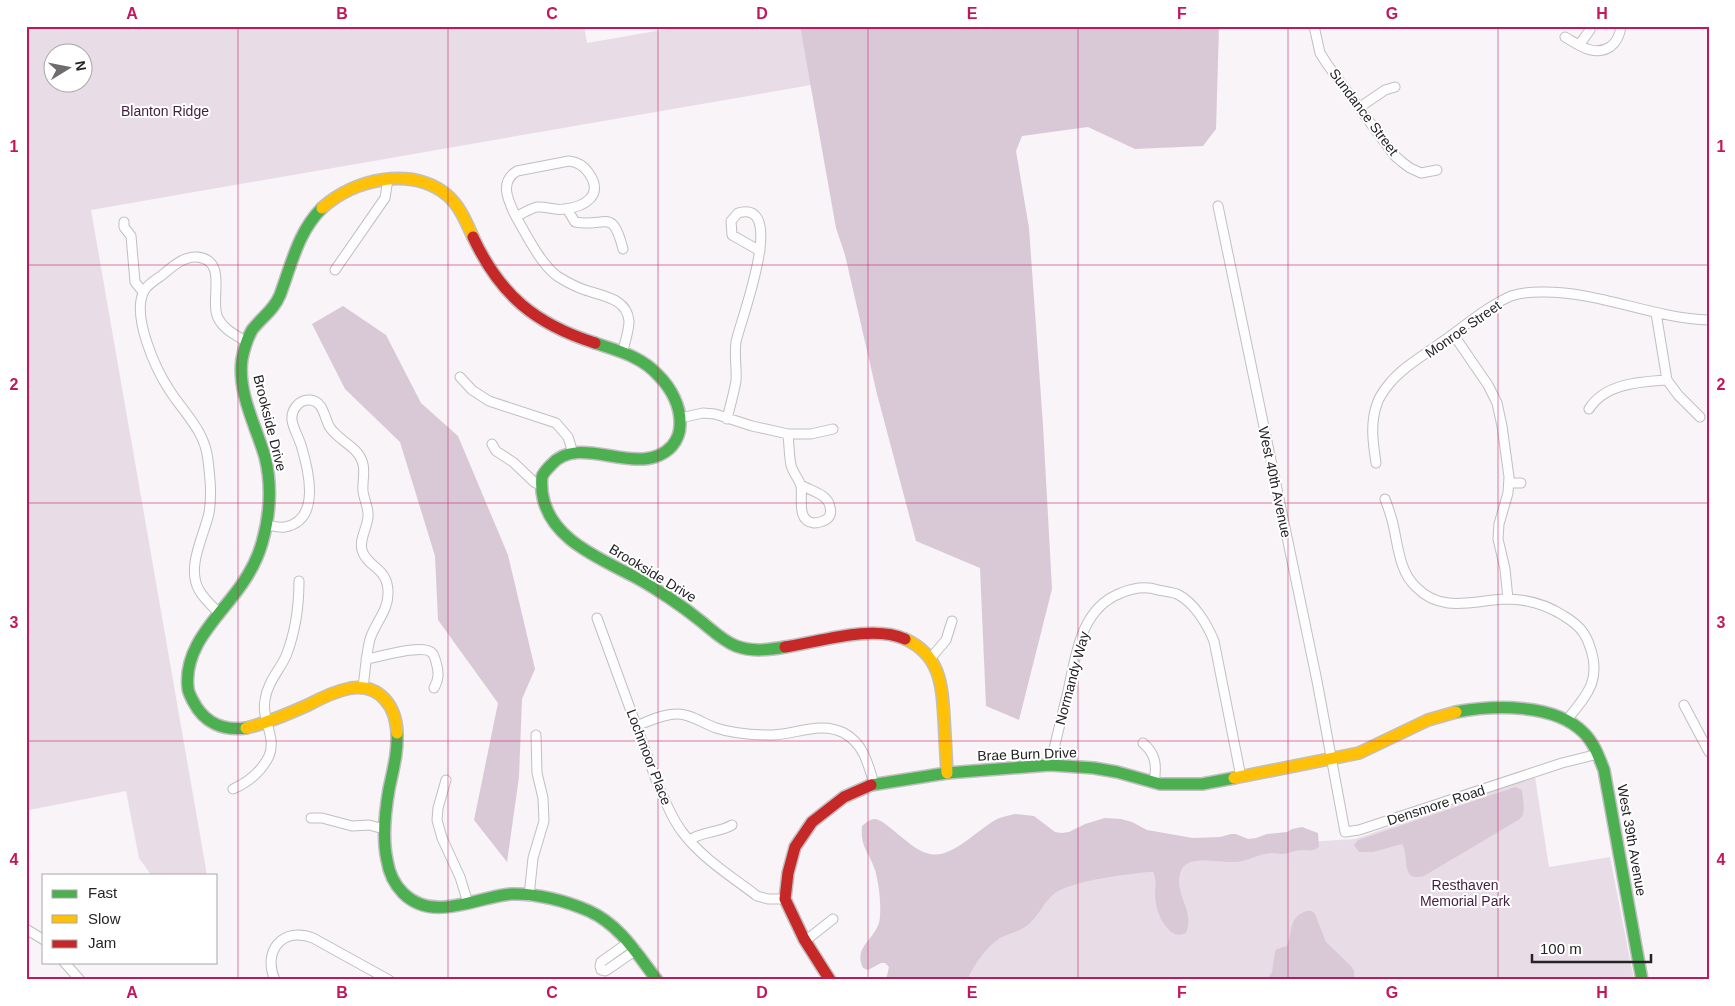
<svg xmlns="http://www.w3.org/2000/svg" width="1735" height="1006" font-family="Arial,sans-serif">
<style>
.green{fill:#e8dde6;fill-rule:evenodd}
.forest{fill:#d9c9d7}
.lines{fill:none;stroke-linecap:round;stroke-linejoin:round}
.street-casing{stroke:#c1bfc1;stroke-width:11}
.fast-casing{stroke:#c1bfc1;stroke-width:14}
.slow-casing{stroke:#c1bfc1;stroke-width:14}
.jam-casing{stroke:#c1bfc1;stroke-width:14}
.street{stroke:#fefdfe;stroke-width:9}
.fast{stroke:#4caf50;stroke-width:11}
.slow{stroke:#ffc107;stroke-width:11}
.jam{stroke:#c62828;stroke-width:11}
.grid{fill:none;stroke:#c2185b;stroke-width:1;stroke-opacity:0.55}
.labels{text-anchor:middle;stroke-width:4;stroke-linejoin:round;paint-order:stroke}
.park-label{font-size:14px;fill:#421e40;stroke:#fff}
.street-label{font-size:14px;fill:#252325;stroke:#fff}
.neatline{fill:none;stroke:#c2185b;stroke-width:2}
.grid-label{font-size:16px;text-anchor:middle;font-weight:bold;fill:#c2185b}
</style>
<rect width="100%" height="100%" fill="#f8f4f7"/>
<!-- green -->
<path class="green" d="M26,26H584L587,43L685,26H800L811,85L91,210L207,875H151L139,858L126,791L29,810L26,808ZM52,52H82V82H52Z
M1535,777L1549,867L1610,857L1634,980H910L999,838L1291,843L1355,839Z"/>
<!-- forest -->
<path class="forest" d="M800,26H1219L1216,129L1203,146L1135,149L1088,127L1022,136L1016,151L1029,228L1043,425L1052,589L1019,720L986,706L980,568L916,541L877,394L845,255L836,228Z
M343,306L386,335L421,403L458,436L508,555L535,669L522,699L519,777L507,862L474,820L498,703L438,620L435,556L400,442L345,389L312,324Z
M1515,787L1522,790L1524,808L1523,815L1520,819L1424,876C1399,883 1410,855 1402,844L1373,852H1359L1354,845L1358,840Z
M1015,814L1034,816L1055,832L1062,833L1069,832L1085,824L1105,818L1121,819L1132,822L1147,830L1193,838L1220,837L1231,834H1236L1248,839L1256,838L1267,834L1287,832L1292,829L1302,827L1318,833L1319,847C1312,852 1308,850 1301,850C1295,850 1288,854 1282,854C1278,854 1275,853 1271,853C1258,854 1246,862 1234,862C1219,863 1187,854 1181,871C1172,893 1196,910 1186,933C1178,936 1173,935 1168,929C1160,920 1156,909 1155,896C1155,888 1157,880 1153,872H1148C1127,874 1072,881 1055,893C1043,902 1038,919 1025,927C1017,932 1008,934 1000,938C985,948 975,964 967,980H886L889,967L885,963H881L868,970L863,968C852,945 879,939 880,916C881,902 879,884 875,870C869,851 860,848 862,826C866,823 869,819 875,819C887,820 911,851 930,854C952,859 978,829 997,819C1002,817 1009,815 1015,814Z
M1306,911H1312L1315,914L1326,942L1351,966L1354,971V980H1267L1272,972L1275,951L1277,949L1287,946C1293,931 1288,918 1306,911Z"/>
<g class="lines">
<!-- street casing -->
<g class="street-casing">
<path id="street" d="M1314,26L1320,53L1327,64L1394,155L1402,162L1410,168L1421,173L1437,170
M1565,37C1579,45 1594,57 1610,47C1617,42 1620,35 1621,26
M1579,45L1590,30
M1360,107L1385,90L1395,87
M1218,206L1317,681L1345,832L1359,830L1562,763L1598,754
M567,209L575,222C606,228 612,206 623,249
M516,217C523,213 529,209 537,207C546,206 555,211 564,209C585,207 605,195 588,172C583,165 577,162 569,161L517,171C499,182 508,200 515,215C526,234 540,263 557,276C565,281 576,287 585,290C602,296 627,298 629,321C629,331 625,341 623,351
M124,222V227L131,236L135,282L143,292
M335,270L385,198L388,179
M1453,334L1488,385L1497,403L1502,426L1509,477L1508,493L1499,524L1498,539L1505,569L1508,599
M460,377L472,390L489,401L556,423L568,437L573,453
M1667,380L1678,395L1700,417
M1589,409C1605,383 1640,382 1667,380L1656,313
M680,418L703,413L715,414L752,426L788,434H811L833,429
M727,419C730,406 734,393 736,381C737,368 734,355 736,342C739,324 789,198 738,213L731,221L732,235L760,251
M788,434C789,444 789,455 791,465C793,473 799,479 801,486C803,498 796,521 814,523C818,523 825,521 828,518C831,515 831,511 830,507C828,494 811,491 801,485
M492,444L496,451L513,462L534,482L542,486
M1376,463C1373,443 1370,423 1377,404C1379,397 1385,389 1389,384C1403,367 1424,355 1442,342C1465,326 1486,307 1511,296C1520,293 1532,292 1541,292C1599,291 1651,318 1709,320
M1509,483H1521
M1385,499C1388,507 1391,515 1393,524C1398,545 1399,571 1416,587C1442,614 1475,600 1506,599C1527,599 1547,605 1564,616C1577,624 1585,631 1590,647C1602,681 1586,696 1566,721
M267,525C273,526 279,528 285,527C322,520 308,468 301,445C298,436 293,428 292,420C291,410 299,399 310,400C323,401 324,416 329,426C337,440 357,446 362,461C366,470 362,482 363,491C364,500 369,508 368,517C367,528 359,540 362,550C367,568 389,567 388,594C388,611 375,623 370,639C366,655 365,672 363,688
M219,613C212,606 204,599 199,590C186,567 204,536 209,513C212,495 210,477 208,460C205,431 185,414 170,391C156,370 131,316 144,291C147,285 155,280 161,276C171,268 183,256 197,257C229,260 209,300 218,318C224,330 236,335 247,342
M597,618L658,785C665,801 672,819 683,833C703,859 731,876 757,896L768,899H785
M366,659C380,657 420,644 431,652C434,654 435,658 436,662C439,672 439,679 434,688
M930,659L946,640L952,621
M1684,705L1709,752
M636,726C649,721 663,714 677,714C689,713 704,724 716,728C734,734 754,735 773,735C797,734 821,721 844,733C864,744 868,764 874,784
M1143,743C1156,754 1157,766 1154,782
M1050,765C1056,741 1062,716 1068,691C1076,654 1081,608 1121,593C1133,588 1146,586 1158,590C1164,591 1171,592 1177,594C1194,602 1207,624 1214,641L1241,777
M446,780L438,808L437,820L442,838L460,877L468,903
M233,789C249,782 261,772 269,756C277,737 261,720 265,700C267,683 279,671 286,656C295,633 299,605 299,581
M311,818H322L352,826L369,825L384,829
M690,840C702,831 719,833 732,825
M529,896L533,858L544,821L543,798L537,773L536,735
M26,929L44,940
M805,941L833,919
M629,942L601,962L600,966L601,970L605,971L607,970L636,950
M64,962L80,980
M275,980C262,951 283,926 313,938L389,980"/>
</g>
<!-- fast casing -->
<g class="fast-casing">
<path id="fast" d="M595,343C618,351 641,356 658,375C671,388 681,406 680,425C680,433 677,440 672,446C640,481 580,431 551,465C548,468 543,473 542,477C541,482 542,487 542,492C548,538 597,557 633,576C645,582 657,590 668,597C680,605 691,613 702,622C713,631 723,641 736,646C752,652 768,650 785,647
M1456,712C1494,705 1555,703 1584,733C1594,743 1599,757 1604,770L1642,980
M246,728C223,731 204,723 193,701C191,697 188,692 188,688C183,645 221,615 242,584C251,571 258,557 262,543C270,515 272,485 265,457C256,426 237,392 242,359C244,349 247,339 252,330C261,318 274,310 280,295C292,263 298,232 322,208
M397,733C398,752 393,770 389,789C385,812 382,837 387,860C389,873 394,884 403,893C433,923 476,897 511,894C536,893 566,901 589,911C620,925 637,954 657,980
M871,785L947,773L1050,765L1094,768L1117,772L1160,784H1202L1234,778"/>
</g>
<!-- slow casing -->
<g class="slow-casing">
<path id="slow" d="M322,208C354,179 411,166 447,195C460,206 466,222 473,237
M905,639C940,655 942,684 944,718C945,736 946,755 947,773
M246,728C267,723 288,714 308,705C321,698 336,691 351,688C380,684 396,706 397,733
M1234,778L1359,753L1428,720L1456,712"/>
</g>
<!-- jam casing -->
<g class="jam-casing">
<path id="jam" d="M473,237C500,295 535,324 595,343
M785,647C819,642 872,624 905,639
M830,980L804,939L785,899L788,873L795,847L812,822L844,797L871,785"/>
</g>
<!-- street -->
<use href="#street" class="street"/>
<!-- fast -->
<use href="#fast" class="fast"/>
<!-- slow -->
<use href="#slow" class="slow"/>
<!-- jam -->
<use href="#jam" class="jam"/>
</g>
<!-- grid -->
<path class="grid" d="M238,26V980M448,26V980M658,26V980M868,26V980M1078,26V980M1288,26V980M1498,26V980M26,265H1709M26,503H1709M26,741H1709"/>
<g class="labels">
<!-- park labels -->
<g class="park-label">
<text x="165" y="116">Blanton Ridge</text>
<text x="1465" y="890">Resthaven<tspan x="1465" dy="16">Memorial Park</tspan></text>
</g>
<!-- street labels -->
<g class="street-label">
<text transform="translate(1364 112) rotate(53)" y="5">Sundance Street</text>
<text transform="translate(1463 329) rotate(-35)" y="5">Monroe Street</text>
<text transform="translate(270 423) rotate(76)" y="5">Brookside Drive</text>
<text transform="translate(1275 482) rotate(78)" y="5">West 40th Avenue</text>
<text transform="translate(653 573) rotate(31)" y="5">Brookside Drive</text>
<text transform="translate(1072 678) rotate(-75)" y="5">Normandy Way</text>
<text transform="translate(1027 754) rotate(-2)" y="5">Brae Burn Drive</text>
<text transform="translate(649 757) rotate(69)" y="5">Lochmoor Place</text>
<text transform="translate(1436 805) rotate(-18)" y="5">Densmore Road</text>
<text transform="translate(1632 840) rotate(80)" y="5">West 39th Avenue</text>
</g>
</g>
<!-- border -->
<rect width="1735" height="1006" fill="none" stroke="#ffffff" stroke-width="55"/>
<!-- legend -->
<rect x="42" y="874" width="175" height="90" fill="#ffffff" stroke="#a8a7a8"/>
<rect x="52" y="890" width="25" height="8" fill="#4caf50" stroke="#a8a7a8"/>
<text x="88" y="898" font-size="15" fill="#252325">Fast</text>
<rect x="52" y="915" width="25" height="8" fill="#ffc107" stroke="#a8a7a8"/>
<text x="88" y="924" font-size="15" fill="#252325">Slow</text>
<rect x="52" y="940" width="25" height="8" fill="#c62828" stroke="#a8a7a8"/>
<text x="88" y="948" font-size="15" fill="#252325">Jam</text>
<!-- north arrow -->
<g transform="translate(68 68) rotate(80)"><circle r="24" fill="#ffffff" stroke="#a8a7a8"/>
<path d="M0-4L9 19L0 12L-9 19Z" fill="#6f6c6e"/>
<text y="-8" font-size="14" font-weight="bold" text-anchor="middle" fill="#252325">N</text>
</g>
<!-- scale -->
<path d="M1532 954v8h119v-8" fill="none" stroke="#252325" stroke-width="2.5"/>
<text x="1540" y="954" font-size="15" fill="#252325" stroke="#ffffff" stroke-width="4" paint-order="stroke">100 m</text>
<rect x="28" y="28" width="1680" height="950" class="neatline"/>
<g class="grid-label">
<text x="132" y="19">A</text>
<text x="342" y="19">B</text>
<text x="552" y="19">C</text>
<text x="762" y="19">D</text>
<text x="972" y="19">E</text>
<text x="1182" y="19">F</text>
<text x="1392" y="19">G</text>
<text x="1602" y="19">H</text>
<text x="14" y="152">1</text>
<text x="1721" y="152">1</text>
<text x="14" y="390">2</text>
<text x="1721" y="390">2</text>
<text x="14" y="628">3</text>
<text x="1721" y="628">3</text>
<text x="14" y="865">4</text>
<text x="1721" y="865">4</text>
<text x="132" y="998">A</text>
<text x="342" y="998">B</text>
<text x="552" y="998">C</text>
<text x="762" y="998">D</text>
<text x="972" y="998">E</text>
<text x="1182" y="998">F</text>
<text x="1392" y="998">G</text>
<text x="1602" y="998">H</text>
</g>
</svg>
